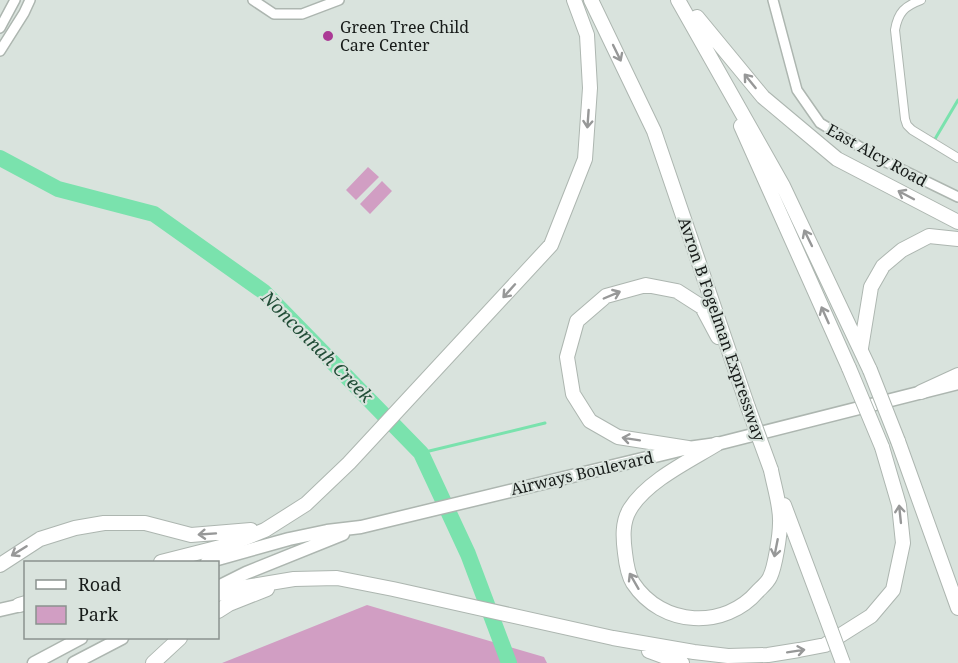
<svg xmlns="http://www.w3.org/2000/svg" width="958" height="663" font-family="'Noto Serif',serif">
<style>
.green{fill:#d19ec3}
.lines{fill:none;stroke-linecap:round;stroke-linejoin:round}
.stream{stroke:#7ae2ad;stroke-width:3}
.river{stroke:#7ae2ad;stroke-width:16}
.minor-casing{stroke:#adb6b0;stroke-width:10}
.tertiary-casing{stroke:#adb6b0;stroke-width:12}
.primary-casing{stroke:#adb6b0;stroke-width:15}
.motorway-casing{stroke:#adb6b0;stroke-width:16}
.minor{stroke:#fff;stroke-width:8}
.tertiary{stroke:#fff;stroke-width:9}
.primary{stroke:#fff;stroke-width:12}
.motorway{stroke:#fff;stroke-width:14}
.motorway-bridge-casing{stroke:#adb6b0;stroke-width:16;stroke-linecap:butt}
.motorway-bridge{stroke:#fff;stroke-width:14}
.oneway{stroke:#979898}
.poi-dot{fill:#ab3a95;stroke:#d9e3dd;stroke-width:2}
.labels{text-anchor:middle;stroke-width:4.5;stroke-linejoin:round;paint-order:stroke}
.poi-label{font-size:16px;fill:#171b19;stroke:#d9e3dd;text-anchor:start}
.street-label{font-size:16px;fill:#171b19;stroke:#d9e3dd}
.water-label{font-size:18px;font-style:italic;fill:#224e38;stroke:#d9e3dd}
</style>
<rect width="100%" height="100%" fill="#d9e3dd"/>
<!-- green -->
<path class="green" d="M368,167L379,177L356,200L346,190Z
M382,181L392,191L370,214L360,204Z
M367,605L544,657L547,663H222Z"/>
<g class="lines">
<!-- stream -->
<path class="stream" d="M935,139L958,100
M421,453L545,423"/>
<!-- river -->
<path class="river" d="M0,158L58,189L154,214L264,292L421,453L468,554L509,663"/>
<!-- minor casing -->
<g class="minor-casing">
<path id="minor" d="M921,0C905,6 898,12 895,30L905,119L907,125L912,130L958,158"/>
</g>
<!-- tertiary casing -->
<g class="tertiary-casing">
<path id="tertiary" d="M253,0L274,14H302L339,0
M773,0L797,90L820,123L880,159L958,197
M0,28L15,0
M0,51L24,13L30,0"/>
</g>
<!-- primary casing -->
<g class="primary-casing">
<path id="primary" d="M207,562L289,539L327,531L361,527L688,448L717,444L958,383
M218,587L246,573L343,534
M0,610L26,604
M34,663L81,638
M74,663L122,638"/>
</g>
<!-- motorway casing -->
<g class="motorway-casing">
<path id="motorway" d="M591,0L654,131L748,407
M678,0L783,186L870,370
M697,17L763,97L837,159L958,222
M741,126L849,368
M861,348L871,287L883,266L902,250L929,236L958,239
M921,392L958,375
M898,441L958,608
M717,444C689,461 647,481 630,509C622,522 623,538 625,553C626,562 628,575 633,583C662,627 725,630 758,591C762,587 768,582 770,577C775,567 780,535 780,523C781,507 774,486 771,470
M688,448L618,437L590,421L573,394L567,357L577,321L606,296L646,285L677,291L702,307L718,337
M784,505L823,609
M161,562L228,545L265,530L306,504L349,463L551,245L585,159L590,88L587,35L574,0
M0,565L40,539L75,528L104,523H145L191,535L251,530
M218,594L239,588L294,579L337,578L393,589L613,638L694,652L728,656L768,655L799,650L825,645L871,616L893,590L903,543L899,505L882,447
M19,605L26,603
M218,611L229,604L267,589
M649,651L682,663
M153,663L180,638"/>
</g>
<!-- minor -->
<use href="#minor" class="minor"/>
<!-- tertiary -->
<use href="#tertiary" class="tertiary"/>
<!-- primary -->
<use href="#primary" class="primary"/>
<!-- motorway -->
<use href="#motorway" class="motorway"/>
<!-- motorway-bridge casing -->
<g class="motorway-bridge-casing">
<path id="motorway-bridge" d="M849,368L882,447
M870,370L898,441
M748,407L771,470
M823,609L843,663"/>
</g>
<!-- motorway-bridge -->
<use href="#motorway-bridge" class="motorway-bridge"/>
</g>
<!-- one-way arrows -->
<defs><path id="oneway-shaft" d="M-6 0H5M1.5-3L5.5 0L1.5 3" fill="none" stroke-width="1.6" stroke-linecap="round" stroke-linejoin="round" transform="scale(1.5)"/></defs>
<g class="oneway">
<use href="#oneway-shaft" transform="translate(617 53) rotate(64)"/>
<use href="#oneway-shaft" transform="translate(750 81) rotate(-129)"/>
<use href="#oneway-shaft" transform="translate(588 119) rotate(94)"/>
<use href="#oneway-shaft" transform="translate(906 195) rotate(-152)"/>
<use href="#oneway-shaft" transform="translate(808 238) rotate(-116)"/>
<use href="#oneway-shaft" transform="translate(509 291) rotate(132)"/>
<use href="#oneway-shaft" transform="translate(612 295) rotate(-23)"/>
<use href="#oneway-shaft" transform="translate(825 315) rotate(-114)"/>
<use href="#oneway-shaft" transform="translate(631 439) rotate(-171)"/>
<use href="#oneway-shaft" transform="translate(900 514) rotate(-96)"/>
<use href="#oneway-shaft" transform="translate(207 534) rotate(176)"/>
<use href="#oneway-shaft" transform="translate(776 548) rotate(101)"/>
<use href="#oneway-shaft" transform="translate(19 551) rotate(148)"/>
<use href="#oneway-shaft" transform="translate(634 581) rotate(-120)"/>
<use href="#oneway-shaft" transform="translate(796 651) rotate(-9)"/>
</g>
<!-- markers -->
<circle class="poi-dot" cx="328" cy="36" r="6"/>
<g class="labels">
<!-- poi labels -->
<g class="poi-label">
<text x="340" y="33">Green Tree Child<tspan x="340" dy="18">Care Center</tspan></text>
</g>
<!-- street labels -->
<g class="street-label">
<text transform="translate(877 155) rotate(29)" y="6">East Alcy Road</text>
<text transform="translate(722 329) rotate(71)" y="6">Avron B Fogelman Expressway</text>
<text transform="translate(582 473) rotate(-13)" y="6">Airways Boulevard</text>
</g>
<!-- water labels -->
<g class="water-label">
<text transform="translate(317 347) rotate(45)" y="6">Nonconnah Creek</text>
</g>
</g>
<!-- legend -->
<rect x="24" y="561" width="195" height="78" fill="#d9e3dd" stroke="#8b938f" stroke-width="1.5"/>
<rect x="36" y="580" width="30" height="9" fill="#ffffff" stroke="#8b938f" stroke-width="1.5"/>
<text x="78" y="591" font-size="18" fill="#171b19">Road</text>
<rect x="36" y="606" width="30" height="18" fill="#d19ec3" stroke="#8b938f" stroke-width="1.5"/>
<text x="78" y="621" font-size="18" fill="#171b19">Park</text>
</svg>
